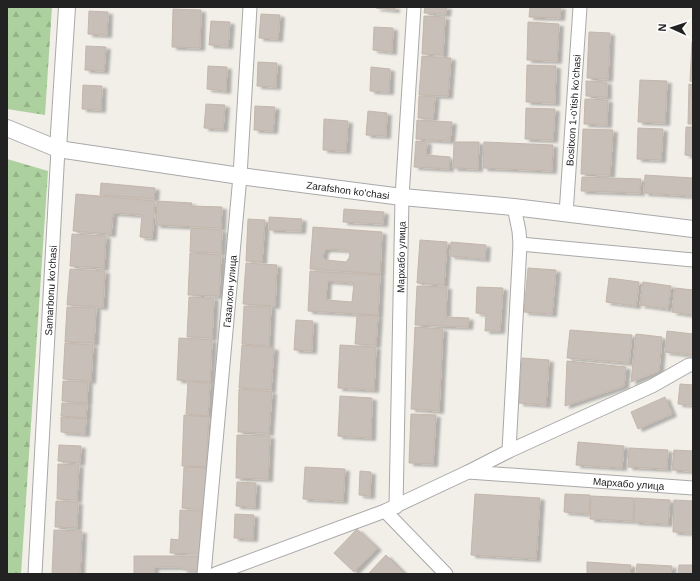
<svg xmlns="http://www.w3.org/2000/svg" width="700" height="581" font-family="Arial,sans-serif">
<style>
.forest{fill:url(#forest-firs)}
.building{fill:#c7bfb8;stroke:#c4b6ab;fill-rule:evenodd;filter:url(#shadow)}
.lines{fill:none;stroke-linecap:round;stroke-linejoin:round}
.minor-casing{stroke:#a9a9a9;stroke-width:15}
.tertiary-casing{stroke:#a9a9a9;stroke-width:18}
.minor{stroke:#fff;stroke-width:13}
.tertiary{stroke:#fff;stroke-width:16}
.labels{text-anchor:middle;stroke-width:3;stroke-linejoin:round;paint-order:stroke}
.street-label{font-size:10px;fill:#222;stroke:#fff}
</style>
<defs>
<pattern id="forest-firs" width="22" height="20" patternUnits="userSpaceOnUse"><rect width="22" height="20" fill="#add19e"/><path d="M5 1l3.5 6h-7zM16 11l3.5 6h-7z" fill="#95b388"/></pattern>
<filter id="shadow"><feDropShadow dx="4.5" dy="2.5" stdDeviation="1" flood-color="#0004"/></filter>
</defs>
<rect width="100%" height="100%" fill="#f2efe9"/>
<!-- forest -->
<path class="forest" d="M7,7H52L45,115L7,109Z
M7,159L48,171L21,574H7Z"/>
<!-- building -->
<path class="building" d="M376,7H395V10L376,8Z
M425,7H447L446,14L424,13Z
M530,7H561L560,18L529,17Z
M173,9L201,10L200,48L172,47Z
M89,11L108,12L107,35L88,34Z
M261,14L280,15L278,39L259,38Z
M424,16L445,17L443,55L422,54Z
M211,21L230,22L228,46L209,45Z
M528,22L559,24L557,61L527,60Z
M374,27L393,28L392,52L373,50Z
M589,32L610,33L608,79L587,78Z
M692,42H693V82L690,81Z
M86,46L106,47L104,71L85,70Z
M422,56L451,58L448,96L419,95Z
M258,62L277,63L276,87L257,86Z
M527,65L556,66L555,103L526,102Z
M208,66L227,67L226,91L207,89Z
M371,67L390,69L389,92L370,91Z
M640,80L667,81L665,123L638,122Z
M586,81L607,82V97L586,96Z
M689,84L693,85V124H688Z
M83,85L102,86L101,110L82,109Z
M419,96L435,97L433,119L418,118Z
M585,99L608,100L607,125L584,124Z
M206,104L225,105L223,129L204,128Z
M255,106L275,107L273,131L254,130Z
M526,108L555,109L553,140L525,139Z
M368,111L387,113L386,136L366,135Z
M324,119L348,121L346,151L323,150Z
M417,120L452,122L450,141L416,139Z
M686,127H693V156L685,155Z
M638,128L663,129L661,160L637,159Z
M583,129L613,130L610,175L581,174Z
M416,141L427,142L426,155L450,157L449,169L414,167Z
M454,142H479L478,169L453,168Z
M484,142L553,145L552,171L483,168Z
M645,175L693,178V196L644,193Z
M582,177L641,179L640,193L581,191Z
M101,183L155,188L154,199L100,195Z
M76,194L155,201L152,238L140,237L142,215L113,213L111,234L73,231Z
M157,201L192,203L191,206L222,207L221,228L156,225Z
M344,209L384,212L383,224L343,222Z
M269,217L302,219L301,231L269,230Z
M248,219L265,220L262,262L246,261Z
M313,227L382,232L380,274L310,269ZM327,249L347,250L350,254L349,258L346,262L326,260L323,257L324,251Z
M191,228L222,230L221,253L190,252Z
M72,234L106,236L104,268L70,266Z
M420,240L447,242L444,285L417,283Z
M451,242L486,245L485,259L450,256Z
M190,253L221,255L219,296L188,295Z
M246,263L277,265L275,306L243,304Z
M528,268L556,270L552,314L524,312Z
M70,269L105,271L103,307L67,305Z
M310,271L380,275L378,315L308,311ZM327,281L354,283L352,302L326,300Z
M609,278L639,282L636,306L606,302Z
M643,282L671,286L668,309L640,305Z
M417,286L447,287L446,317L469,318L468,327L415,325Z
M477,287L503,288L500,331H485L486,314L476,313Z
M675,288L693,290V315L672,312Z
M189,297L214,298L212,338L187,337Z
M244,306L271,307L269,346L242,344Z
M67,307L96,308L94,343L65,342Z
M357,315L378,316L376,345L355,344Z
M296,320L313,321L312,351L294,350Z
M415,327L443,329L439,411L411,409Z
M570,330L632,335L629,363L567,358Z
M667,331L693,334V355L665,352Z
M636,334L662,337L659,371L631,382Z
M179,338L212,340L210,382L177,380Z
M65,343L93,345L91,381L63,379Z
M242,345L274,348L271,390L239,388Z
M340,345L376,347L374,390L338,388Z
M522,358L549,360L546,405L519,403Z
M567,361L626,367L624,386L565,406Z
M63,381L88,382L87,403L62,401Z
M188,382L210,383L208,416L186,414Z
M680,384L693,385V405L678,404Z
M239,389L272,392L269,433L238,432Z
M340,396L372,398L371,438L338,436Z
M665,397L672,414L638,429L631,412Z
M62,403L87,404L86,418L61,416Z
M411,414L436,415L433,464L409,463Z
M184,415L209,417L206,467L182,466Z
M61,417L86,419L85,434L61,432Z
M237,435L270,436L268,479L236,478Z
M578,442L624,446L622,468L576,465Z
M59,445L81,446L80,463L58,461Z
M629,448L668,450L667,469L628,467Z
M674,450L693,451V471L672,470Z
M58,464L79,465L77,500L57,499Z
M184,467L211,468L208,510L182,508Z
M305,467L345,469L343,501L303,499Z
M360,471L371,472L370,496L359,495Z
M237,482L256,483L255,507L236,506Z
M475,494L540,498L536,559L471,555Z
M565,494L590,495L589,514L564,512Z
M591,496L634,498L633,521L590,519Z
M635,498L670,500L668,524L634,522Z
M674,500L693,501V533L673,532Z
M56,501L78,502L77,528L55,527Z
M180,510L202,511L200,554L170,553L171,539L179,540Z
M235,514L254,515L253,539L234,538Z
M357,529L377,548L354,572L334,553Z
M54,530L82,531L80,574H52Z
M386,555L405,574H368Z
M134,556H198V570H183V567H154V574H134Z
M587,562L631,565L630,574H587Z
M637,564L672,566L671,574H636Z
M679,565H693V574H678Z"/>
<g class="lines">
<!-- minor casing -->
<g class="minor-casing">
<g id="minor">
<path id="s1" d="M566,214L580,7"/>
<path d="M520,244L693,260"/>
<path d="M509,451L520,244L519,231L514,207"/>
<path id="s2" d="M468,472L693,488"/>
<path id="s3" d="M396,507L402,197L414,7"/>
<path d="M385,511L446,574"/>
<path id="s4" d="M35,574L58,149"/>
<path id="s5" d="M204,574L240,176L250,7"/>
<path d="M215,574L385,511L468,472L509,451L652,386L689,365H693"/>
</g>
</g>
<!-- tertiary casing -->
<g class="tertiary-casing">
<g id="tertiary">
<path id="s6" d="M7,128L58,149L240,176L402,197L514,207L693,229"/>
<path d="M58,149L67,7"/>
</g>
</g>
<!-- minor -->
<use href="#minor" class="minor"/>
<!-- tertiary -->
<use href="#tertiary" class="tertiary"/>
</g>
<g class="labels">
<!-- street labels -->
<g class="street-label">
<text dy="4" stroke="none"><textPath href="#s1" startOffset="104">Bositxon 1-o'tish ko'chasi</textPath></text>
<text dy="4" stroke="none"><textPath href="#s6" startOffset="348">Zarafshon ko'chasi</textPath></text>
<text dy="4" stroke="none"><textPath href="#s3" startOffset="250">Мархабо улица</textPath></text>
<text dy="4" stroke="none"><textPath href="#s4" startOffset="284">Samarbonu ko'chasi</textPath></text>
<text dy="4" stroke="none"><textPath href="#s5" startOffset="284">Газалхон улица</textPath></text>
<text dy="4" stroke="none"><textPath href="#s2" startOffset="161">Мархабо улица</textPath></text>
</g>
</g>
<!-- border -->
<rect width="700" height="581" fill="none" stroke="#222222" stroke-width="16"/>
<!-- north arrow -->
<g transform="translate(672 28) rotate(273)" stroke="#ffffff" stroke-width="3" paint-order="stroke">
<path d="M0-3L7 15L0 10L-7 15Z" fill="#222222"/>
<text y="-6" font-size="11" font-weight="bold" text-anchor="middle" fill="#222222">N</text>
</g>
</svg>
